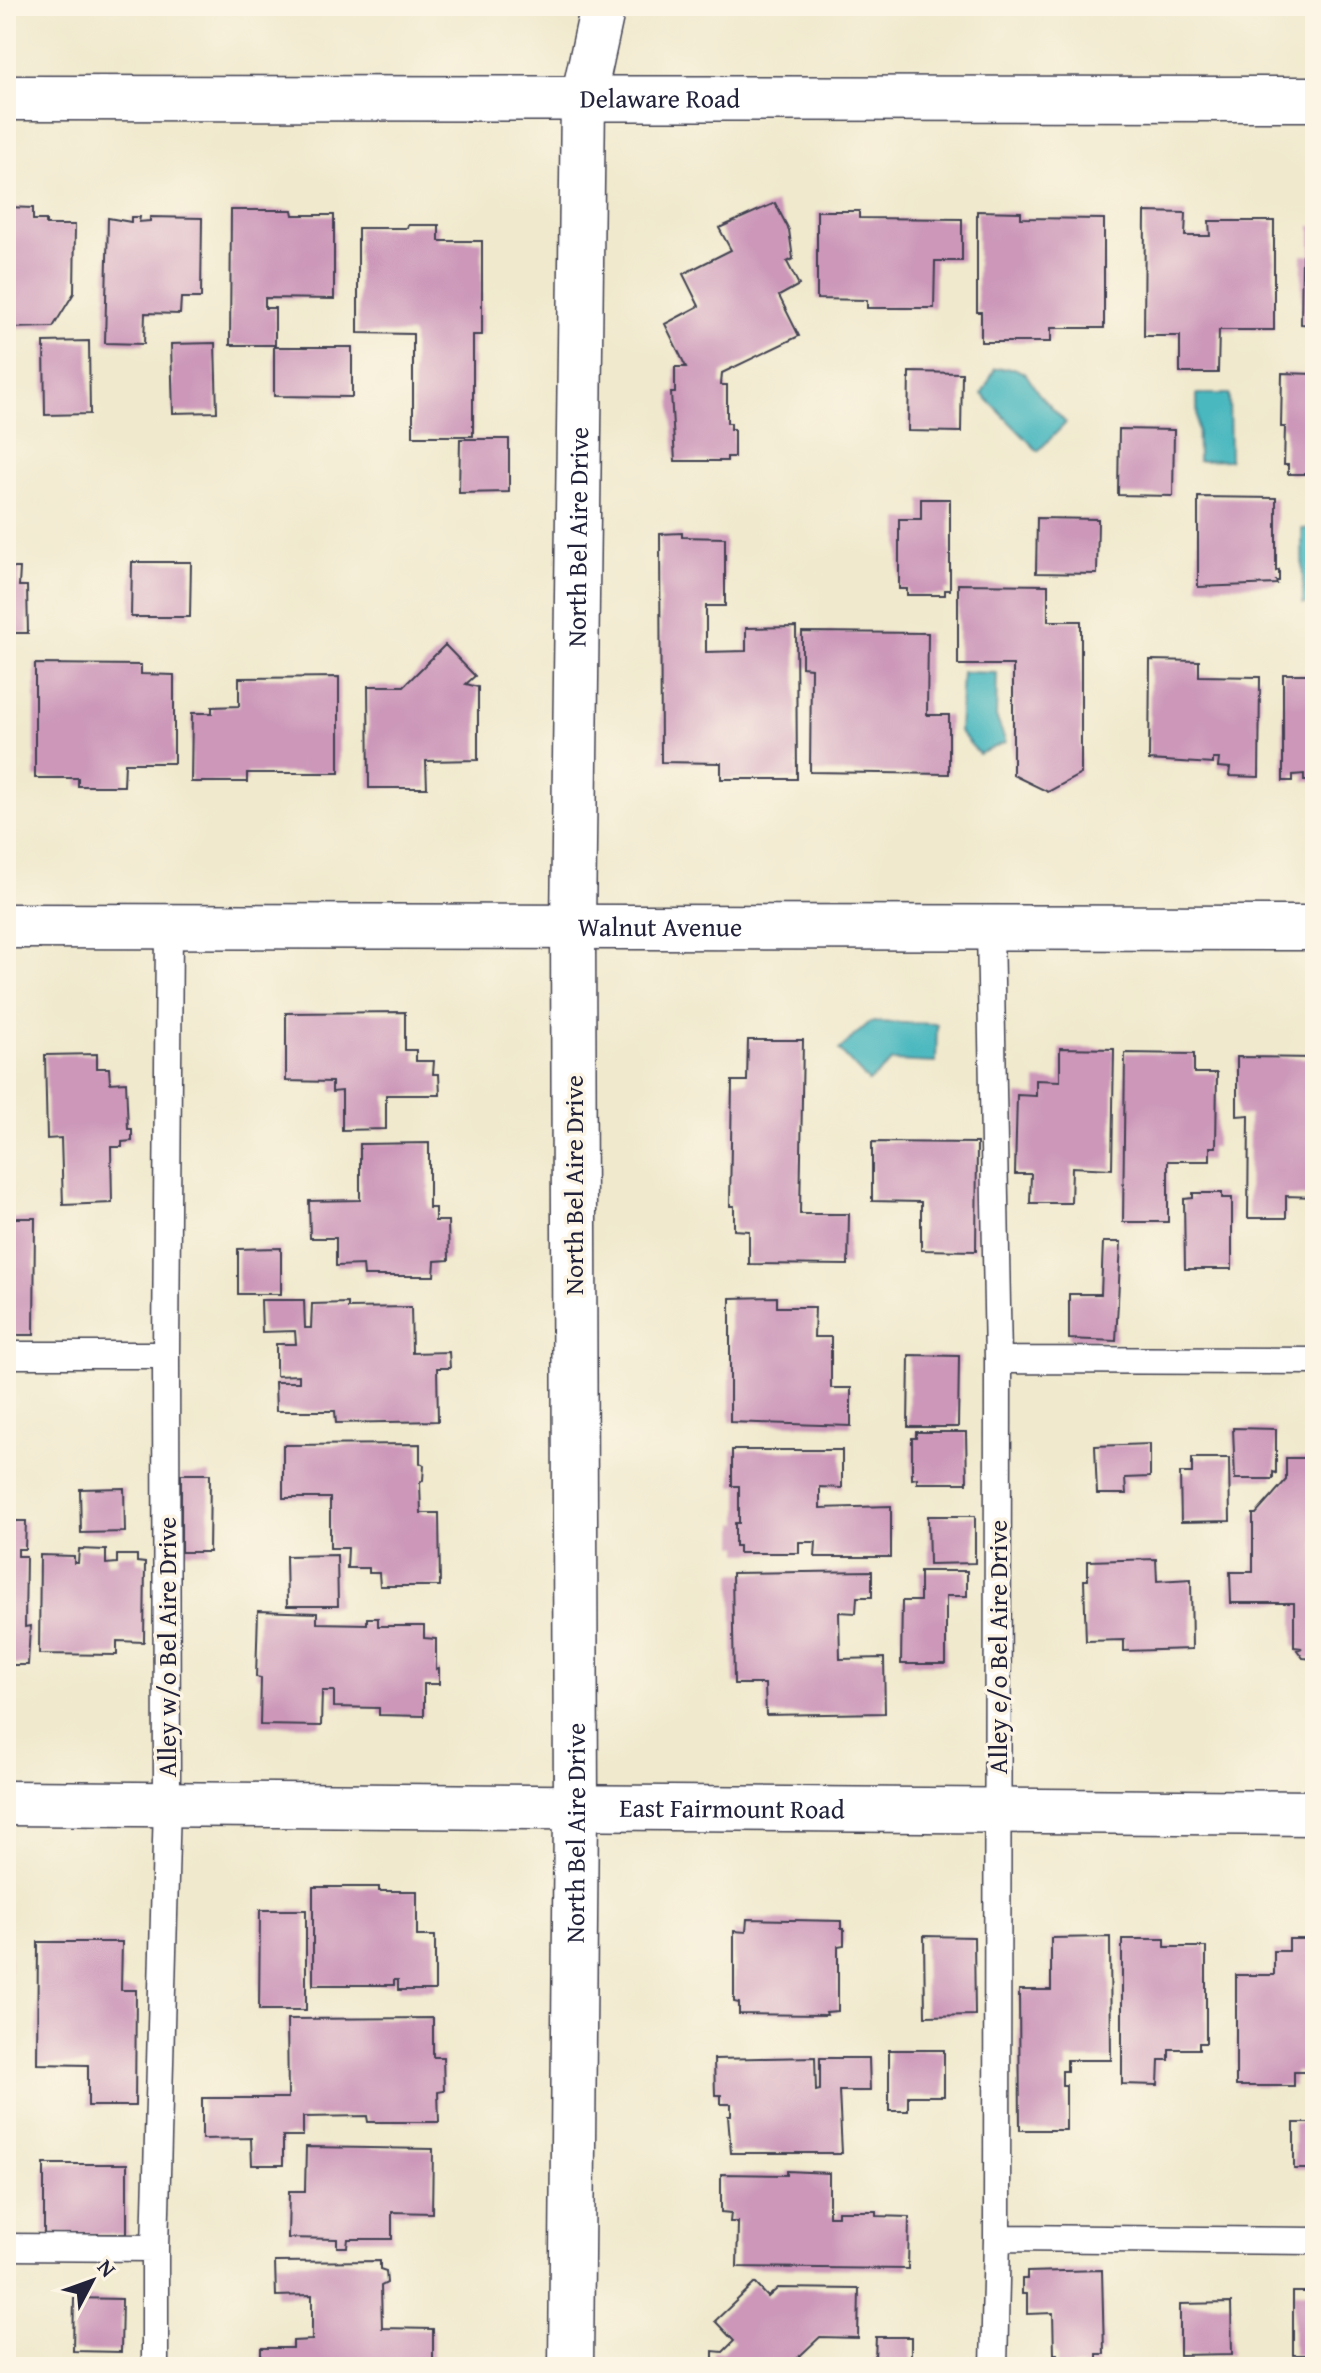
<svg xmlns="http://www.w3.org/2000/svg" width="1321" height="2373" font-family="'Gentium Book Plus',serif">
<style>
.water{fill:#48b8bf;stroke:#356d7d;stroke-width:2}
.building{fill:#cc97b9}
.lines{fill:none;stroke-linecap:round;stroke-linejoin:round}
.lane-casing{stroke:#414051;stroke-width:29}
.street-casing{stroke:#414051;stroke-width:47}
.lane{stroke:#fff;stroke-width:26}
.street{stroke:#fff;stroke-width:44}
.labels{text-anchor:middle;stroke-width:7;stroke-linejoin:round;paint-order:stroke}
.street-label{font-size:26px;fill:#22223b;stroke:#fcf5e5}
</style>
<rect width="100%" height="100%" fill="#fcf5e5"/>
<filter id="ink" filterUnits="userSpaceOnUse"><feTurbulence type="fractalNoise" baseFrequency=".0125" numOctaves="2"/><feDisplacementMap in="SourceGraphic" scale="16" xChannelSelector="R" yChannelSelector="G"/><feConvolveMatrix kernelMatrix="1 2 1 2 8 2 1 2 1" color-interpolation-filters="sRGB"/></filter>
<filter id="wash" filterUnits="userSpaceOnUse"><feTurbulence type="fractalNoise" baseFrequency=".006" numOctaves="4" result="noise"/><feDisplacementMap in="SourceGraphic" scale="32" xChannelSelector="R" yChannelSelector="G"/><feGaussianBlur stdDeviation="1.8" result="paint"/><feColorMatrix in="noise" values="0 0 0 0 0 0 0 0 0 0 0 0 0 0 0 0 0 1.4 0 .05"/><feComposite in="paint" operator="in"/></filter>
<g filter="url(#wash)">
<rect width="100%" height="100%" fill="#f0e9cd"/>
<!-- water -->
<path class="water" d="M1014,368L1026,374L1038,393L1066,423L1038,451L982,394L995,369Z
M1197,394H1229L1230,460L1198,461Z
M1315,528V603L1303,604L1302,529Z
M962,672L997,673L996,717L1006,742L979,754L959,731Z
M870,1022L937,1024L936,1063L892,1061L869,1082L839,1050Z"/>
<g id="blocks">
<!-- building -->
<path class="building" d="M775,203L789,230L793,259L787,262L799,285L779,296L799,336L722,373L721,385H727V423H731V429H734V457H727V461H675L671,393H675V367H686L665,324L699,306L683,274L731,250L719,228Z
M6,207L33,208V220H46V225H75L74,293L53,327L6,328Z
M231,210H292L293,215H334V299L265,298V308H275V345H230Z
M817,211H859V218L962,219V261H935L934,308H867V300L817,299Z
M977,211L1021,212V218L1104,219V328H1051V342H981V312H977Z
M1145,212L1186,213L1185,236H1210L1209,221H1274V330H1219L1218,373H1180V336H1144Z
M131,217H140L139,222L150,221V217L202,218L201,298H181L180,314L145,313L144,344L105,343L108,218L131,222Z
M408,225H439V241H482V335H473V436H413V334L358,333V228H407Z
M1311,226H1315V325L1301,324L1302,255H1311Z
M89,341L90,414L45,415L44,342Z
M215,343L217,412L173,413L171,344Z
M274,347H352V397L274,396Z
M909,372L962,373L961,432L908,431Z
M1282,373L1315,374V471L1311,474H1288V465H1284L1285,427H1281Z
M1119,429L1174,430L1173,496L1118,495Z
M460,439H509V492L459,493Z
M1198,497L1276,498V571L1279,570V581H1276L1277,584L1198,587Z
M921,499H950V590H945V595H907V589H899V519H921Z
M1037,518L1098,519L1097,574L1036,573Z
M682,533V537L725,538V606H706V652L746,651V628L796,627L797,779H721V763L661,762L660,534Z
M132,562H191L190,617H131Z
M6,568H20L19,586H27L28,633H6Z
M958,584L1048,585V621H1081V774L1048,792L1013,775V665H958Z
M802,632L928,633L927,715H949V774L810,772L811,668L802,667Z
M445,645L475,676L466,684L478,687V760L426,761L427,788H369L368,686H404Z
M1150,660L1199,661V676L1260,677L1259,777L1229,776L1230,768L1218,767L1219,759H1213V764L1149,760Z
M35,664L141,665V674L174,675V763H125L124,786H78V778H35Z
M1283,674H1315V781H1304V774L1293,775V781H1283Z
M339,677V773H247V782H191L192,713H212V707L239,706V678Z
M6,697H9L10,769H6Z
M405,1012V1050H416V1061H434L433,1074H439L440,1095H386V1129L342,1130V1091L332,1092V1082L286,1081V1013Z
M748,1040H803L800,1214H849L848,1265L749,1264V1231L734,1230V1206H730L732,1081H747Z
M1060,1048L1114,1049L1112,1169L1072,1167L1071,1203H1030L1031,1174H1015L1017,1095L1036,1096V1080L1060,1081Z
M1125,1053L1194,1054V1073H1217L1216,1147H1210V1161H1168V1222H1123Z
M97,1054V1068H109L110,1083L126,1082L128,1129H132V1141L122,1142V1147H111L112,1203L63,1205L61,1138L47,1139L45,1055Z
M1237,1057L1315,1058V1197L1286,1196V1218H1248L1249,1115L1237,1116Z
M6,1067H10V1173H6Z
M872,1142L977,1143L976,1251L921,1250V1202L872,1201Z
M429,1143V1208H435V1221H448L449,1260L435,1261L434,1276H364L363,1265L336,1266V1238H310L309,1201L360,1200V1144Z
M1193,1193H1222V1198H1232V1269H1185L1184,1199L1193,1198Z
M6,1218H35L34,1335H6Z
M1103,1242H1121L1116,1341L1069,1339V1294H1101Z
M281,1248V1294H238V1249Z
M777,1297V1307H815L814,1337H831V1388H851V1426L730,1422V1298Z
M261,1300H304L305,1328H311L312,1304L348,1303V1308L411,1307L412,1353L449,1352L450,1368H437L438,1421L336,1423L335,1411H276L275,1382H299V1375L276,1376V1344H296L295,1331L262,1332Z
M909,1355L959,1356L958,1427H908Z
M1233,1428L1276,1429V1473L1273,1472V1479H1235Z
M916,1432H966L967,1483H917V1478L912,1479V1438H916Z
M420,1444V1463L424,1465L423,1480L420,1483L421,1513H439L440,1586H380L379,1573H369V1568H347L348,1548H330V1498H283V1445Z
M1150,1444V1477L1125,1478L1126,1494H1097L1095,1446Z
M732,1450H842V1488L820,1487V1508L891,1506V1557H815L816,1542H799V1553H739V1546H735V1523H739V1486H732Z
M1192,1458H1229L1230,1521L1181,1522L1180,1473H1192Z
M1286,1458H1315V1659L1303,1658L1297,1650L1302,1648L1294,1647V1603H1231L1230,1572H1253V1514H1256L1286,1480Z
M181,1474H210L209,1552H181Z
M124,1488L125,1532L81,1533L80,1489Z
M928,1516H975V1563L929,1564Z
M6,1521H26L25,1549H18V1556H26L25,1627L30,1626L28,1665H6Z
M79,1549L106,1550V1564L117,1563V1555H137V1562L145,1563L144,1642L117,1641V1655L39,1654L40,1555L74,1556V1563H78Z
M337,1555L338,1606H287L286,1556Z
M1156,1559L1157,1581L1191,1579L1192,1649L1124,1651V1640L1086,1641L1084,1580H1088V1561Z
M872,1571V1597H857L856,1613L839,1612L840,1659L884,1658L885,1713L766,1715L765,1684H734L732,1573Z
M920,1571H967V1596H946V1664H901L902,1601H920Z
M258,1611L317,1613V1623L367,1624V1618H378V1626H424V1638L436,1639V1669L439,1668V1684H424V1716L379,1715V1708L334,1707V1691H322L321,1726L260,1725L261,1678L256,1677Z
M313,1887H379V1891H417V1936H435V1990H398V1980H394V1985H313Z
M260,1910H306V2010H259Z
M747,1919L841,1921V1929H844V1945L838,1946V2011L826,2012L827,2015L739,2014V2003L734,2002V1931L746,1932Z
M924,1936L974,1937L975,2015L925,2016Z
M1110,1937L1111,2060H1067V2071H1062V2085H1066V2130H1020L1019,1990H1051V1938Z
M1122,1939H1165V1947H1206V2043H1199V2049H1169V2060H1159L1158,2085L1122,2084Z
M1289,1939H1315V2072H1294V2086H1236V1975H1274V1951H1289Z
M38,1942H122L121,1990H136L135,2106H88V2065L37,2064Z
M6,1943H10L9,2026H6Z
M433,2018V2057H443L444,2091L438,2092L439,2122H368L367,2116L303,2117V2136H283V2165H252L251,2138L202,2139V2098H288L287,2019Z
M889,2050H944V2096H908V2111H889Z
M815,2057L816,2091L820,2090V2058H869L870,2091H839L842,2153H731L728,2116H731V2104H721V2095H715L714,2059Z
M1294,2123H1315V2169H1294Z
M306,2147L433,2149L432,2213L392,2212V2239H348L347,2247H337V2239L288,2238L289,2191H305Z
M44,2164H127V2234H44Z
M787,2171L829,2173V2216H838V2211H876V2216L909,2217L908,2269L737,2267L738,2222H730L731,2213L721,2212V2174L787,2175Z
M380,2261V2269L386,2271L387,2283L381,2286L382,2328L433,2329V2367H261V2348H293V2341L312,2340V2295L276,2296L275,2262Z
M1102,2270L1104,2354H1097V2367H1057V2354H1054L1053,2313L1027,2314V2294H1022V2279H1027V2272Z
M755,2283L768,2297L778,2288L859,2289L858,2338L820,2337L788,2367H713V2351L723,2352L734,2341L715,2321Z
M1293,2292H1315V2355H1293Z
M74,2298L122,2299L121,2352L73,2351Z
M1231,2303L1232,2354L1180,2355V2304Z
M876,2337H911V2367H871V2359H875Z"/>
</g>
</g>
<g filter="url(#ink)">
<use href="#blocks" fill-opacity="0" stroke="#414051" stroke-width="2"/>
<g class="lines">
<!-- lane casing -->
<g class="lane-casing">
<path id="lane" d="M990,928L998,1360L997,2238L994,2367
M6,1355H166
M998,1360L1315,1361
M997,2238L1315,2241
M6,2247L155,2248
M155,2367V2248L167,1804L166,1355L169,927"/>
</g>
<!-- street casing -->
<g class="street-casing">
<g id="street">
<path id="s1" d="M6,98L1315,99"/>
<path id="s2" d="M6,926L1315,928"/>
<path id="s3" d="M6,1803L1315,1813"/>
<path id="s4" d="M571,2367L576,1809L573,927L583,99L603,6"/>
</g>
</g>
<!-- lane -->
<use href="#lane" class="lane"/>
<!-- street -->
<use href="#street" class="street"/>
</g>
</g>
<g class="labels">
<!-- street labels -->
<g class="street-label">
<text dy="9" stroke="none"><textPath href="#s1" startOffset="654">Delaware Road</textPath></text>
<text dy="9" stroke="none"><textPath href="#s4" startOffset="1830">North Bel Aire Drive</textPath></text>
<text dy="9" stroke="none"><textPath href="#s2" startOffset="654">Walnut Avenue</textPath></text>
<text transform="translate(574 1185) rotate(-90)" y="9">North Bel Aire Drive</text>
<text transform="translate(167 1647) rotate(-90)" y="9">Alley w/o Bel Aire Drive</text>
<text transform="translate(998 1647) rotate(-90)" y="9">Alley e/o Bel Aire Drive</text>
<text dy="9" stroke="none"><textPath href="#s3" startOffset="726">East Fairmount Road</textPath></text>
<text dy="9" stroke="none"><textPath href="#s4" startOffset="534">North Bel Aire Drive</textPath></text>
</g>
</g>
<!-- margin -->
<rect width="1321" height="2373" fill="none" stroke="#fcf5e5" stroke-width="32"/>
<!-- north arrow -->
<g transform="translate(92 2281) rotate(49)" stroke="#fcf5e5" stroke-width="6" paint-order="stroke">
<path d="M0-6L14 30L0 20L-14 30Z" fill="#22223b"/>
<text y="-12" font-size="22" font-weight="bold" text-anchor="middle" fill="#22223b">N</text>
</g>
</svg>
